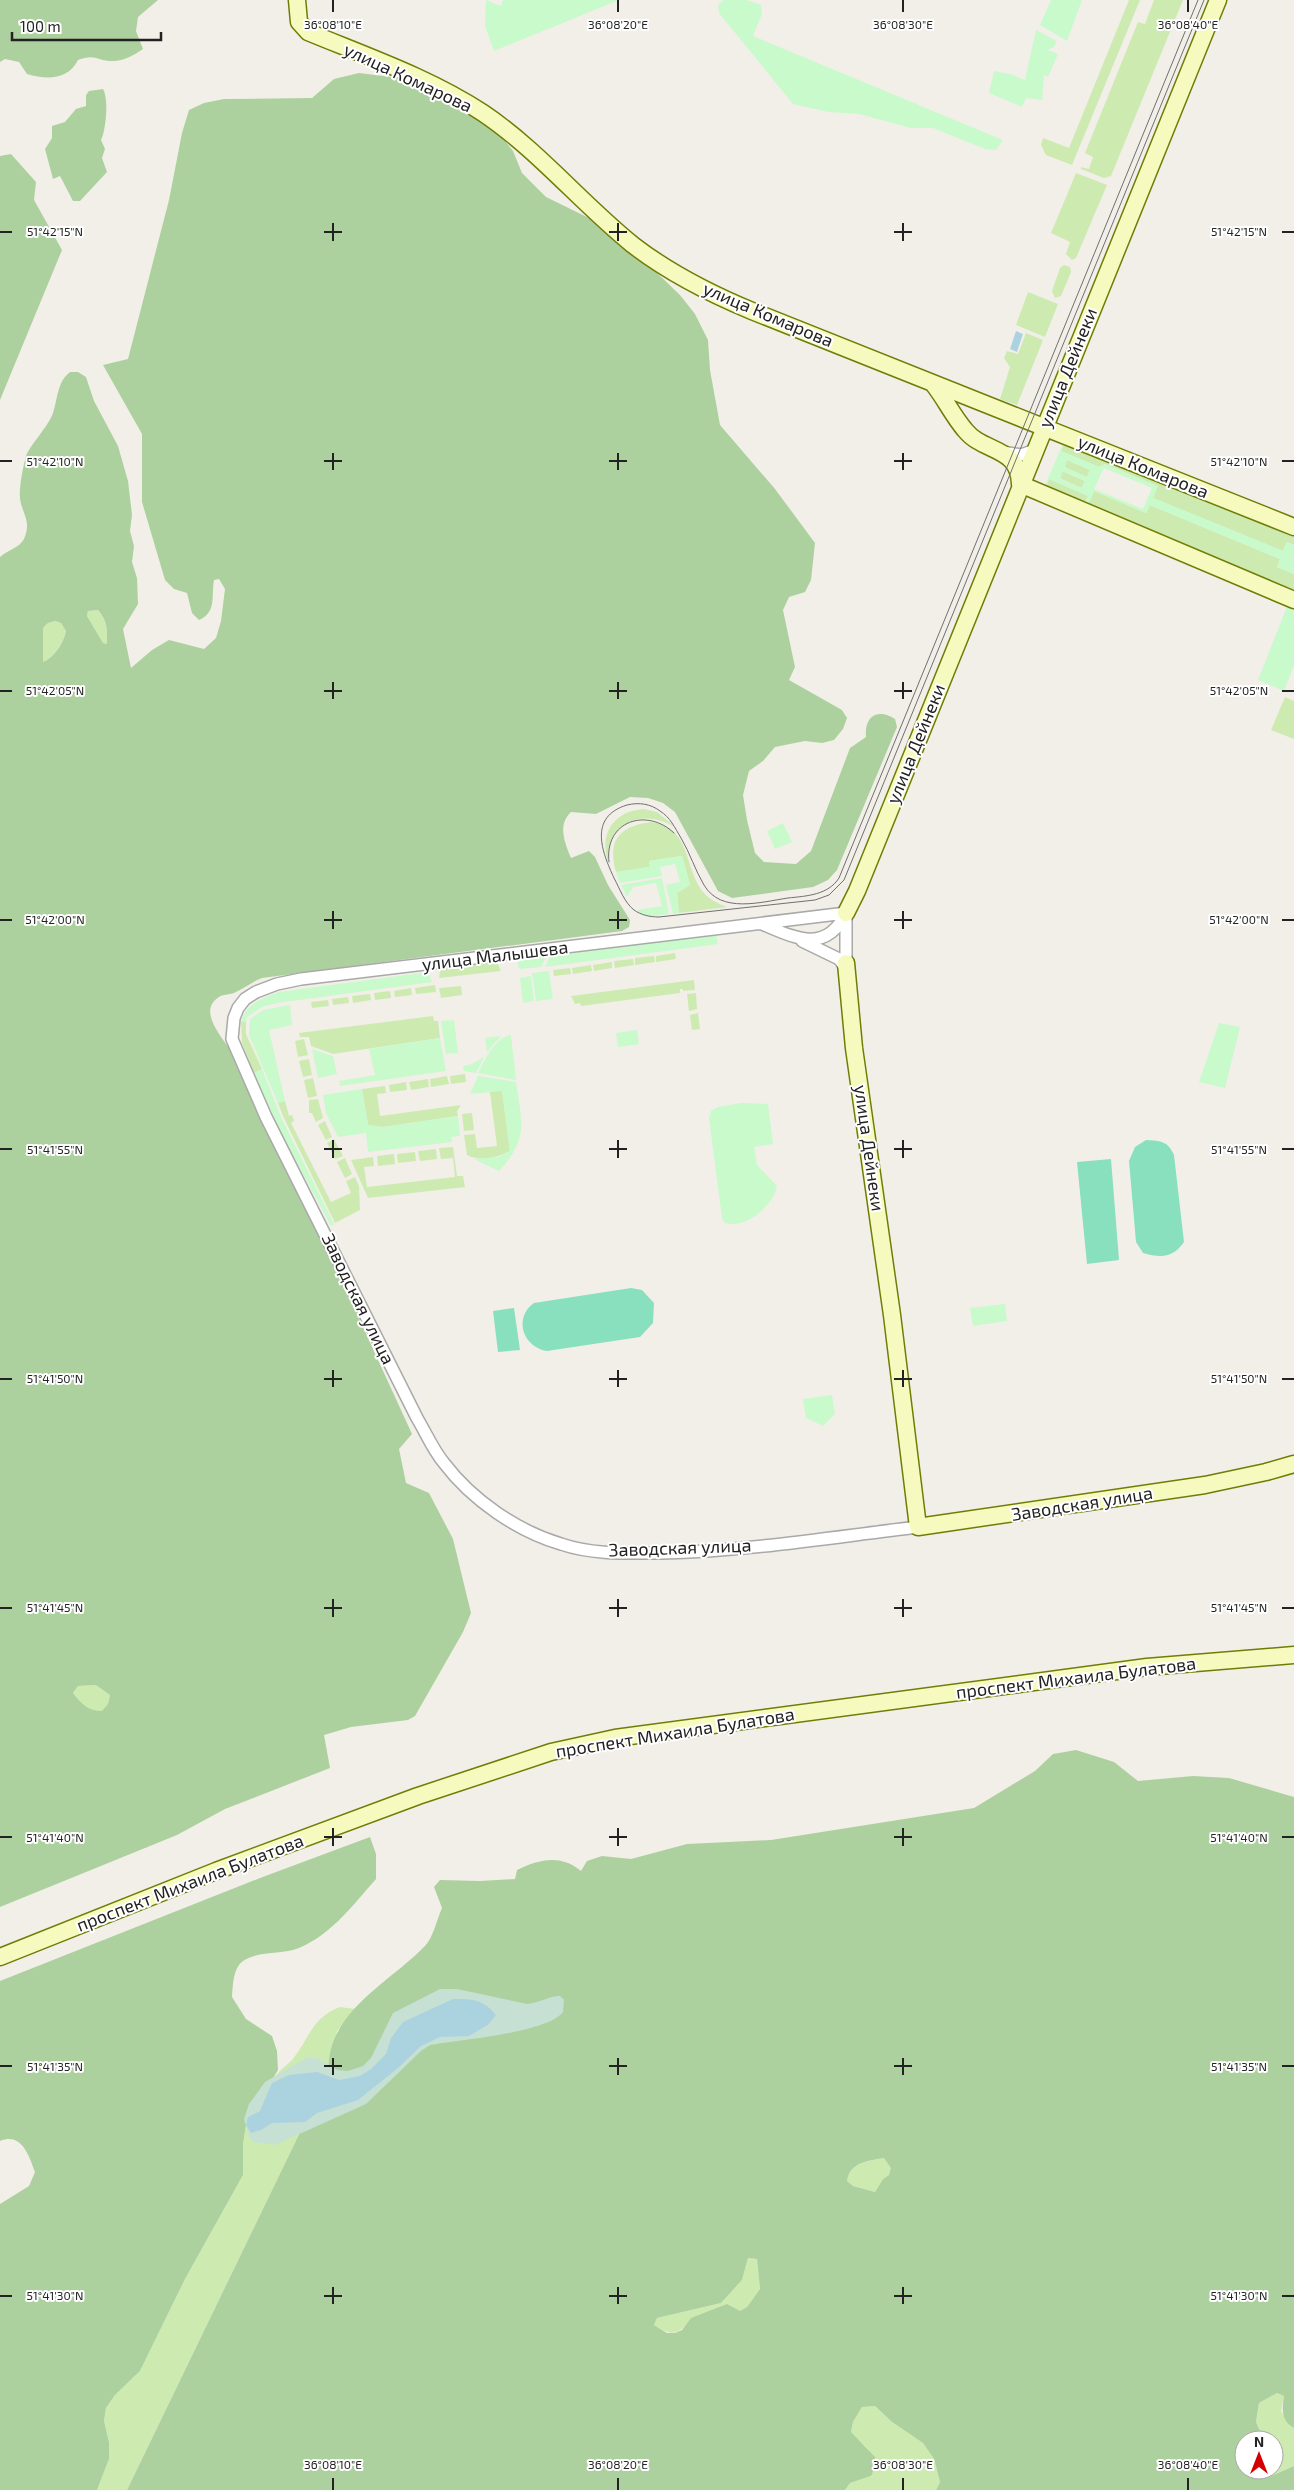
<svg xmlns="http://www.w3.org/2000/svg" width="1294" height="2490" font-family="'Exo 2',sans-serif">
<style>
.grass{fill:#cdebb0}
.forest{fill:#add19e;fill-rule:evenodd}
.wetland{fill:#c6e0d4}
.park{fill:#c8facc;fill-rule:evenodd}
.pitch{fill:#88e0be}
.water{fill:#aad3df}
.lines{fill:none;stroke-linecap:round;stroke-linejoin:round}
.street-casing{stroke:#a9a9a9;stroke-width:14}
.secondary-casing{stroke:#707d05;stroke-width:19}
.street{stroke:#fff;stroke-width:11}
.secondary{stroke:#f7fabf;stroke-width:16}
.tram{stroke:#707070;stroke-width:1}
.ticks{fill:none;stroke:#222;stroke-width:2}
.labels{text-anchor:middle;stroke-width:4;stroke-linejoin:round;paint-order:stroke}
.street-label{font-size:18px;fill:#222;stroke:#fff}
.ticks-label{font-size:12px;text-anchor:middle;fill:#222;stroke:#fff;stroke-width:4;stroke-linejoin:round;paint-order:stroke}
</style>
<rect width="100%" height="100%" fill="#f2efe9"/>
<!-- grass -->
<path class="grass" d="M1129,0H1140L1072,165L1046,155L1041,145L1043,138L1069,148Z
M1154,0H1183L1111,176L1104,178L1081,169V167L1089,169L1093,157L1085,153L1138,22L1145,24Z
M1076,173L1107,185L1076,258L1072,260L1066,254L1070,242L1051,233Z
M1064,265L1070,267L1071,272L1061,296L1055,298L1052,291L1060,268Z
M1028,292L1058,304L1045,337L1016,325Z
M1026,333L1043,340L1017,405L1000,399L1010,367L1004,358L1007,351L1018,354Z
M1066,439L1294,533V545L1287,542L1283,551L1153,498L1157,486L1105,464L1099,467L1061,451Z
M1067,460L1090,470L1087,477L1064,467Z
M1062,471L1085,481L1082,488L1059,478Z
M1049,479L1088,496L1085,503L1046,486Z
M1094,491L1146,513L1150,505L1280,559L1277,567L1294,574V591L1088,505Z
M98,610C108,621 107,630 107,644L103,643L87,616L88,611Z
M55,621L61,623L66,631C64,642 53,658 43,662V628L48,623Z
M1285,697L1294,701V739L1271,730Z
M644,809L657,812L675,827C643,808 607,821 608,862C599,833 614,811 644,809Z
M651,822C692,827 683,868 704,893C710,900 719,904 727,907L679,913L677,893L690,885L682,856L649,861L650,867L616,872C607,841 619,826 651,822Z
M675,953L676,959L656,962V956Z
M654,956L655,962L635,965V958Z
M633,959L634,965L615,968L614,961Z
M497,962L501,971L439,978L440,970Z
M612,962V968L594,971L593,965Z
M591,965L592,971L573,974L572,968Z
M570,968L571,974L554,976L553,970Z
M694,980L695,990L683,991V989H680V993L581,1006L580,1003L575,1004L571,996Z
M435,985L436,992L416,994L415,988Z
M461,986L462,995L441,998L439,988Z
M411,988L412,995L395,997L394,991Z
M390,991L391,998L375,1000L374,993Z
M696,993L697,1009L689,1011L687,994Z
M370,994L371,1000L353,1003L352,996Z
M348,997L349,1003L333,1005L332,999Z
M328,1000L329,1006L312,1008L311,1002Z
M698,1013L700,1029L692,1030L690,1015Z
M433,1016L434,1021H438L440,1038L333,1054L311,1046L309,1037H300L299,1033Z
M241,1022H246V1034L262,1069L254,1073L242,1043Z
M304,1039L308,1055L298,1057L295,1041Z
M309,1059L312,1075L303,1077L299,1061Z
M465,1074L466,1082L451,1084L450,1076Z
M447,1076L449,1084L431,1087L430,1079Z
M313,1078L317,1096L308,1098L304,1080Z
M428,1079L429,1087L411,1090L409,1082Z
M406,1082L407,1090L390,1092L389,1085Z
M385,1086L386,1093L377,1094L380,1116L461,1105L457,1111L458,1116L383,1127L368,1125L362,1089Z
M502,1090L510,1151C497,1158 480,1162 467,1155L464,1135L475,1134L477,1148L497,1146L490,1092Z
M318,1099L323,1118L316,1122L312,1113H309V1100Z
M285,1101L289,1116L292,1115L294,1121L291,1123L331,1202L351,1193L346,1181L355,1177L359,1186L360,1210L335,1223L283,1116L278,1103Z
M472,1113L474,1130L464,1131L462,1114Z
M325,1121L332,1137L326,1140L318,1125Z
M334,1139L343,1156L335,1159L327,1143Z
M453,1147L457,1176H463L465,1187L368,1198L351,1160L373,1157L374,1166L364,1167L367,1187L455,1177L453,1158L441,1159L439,1148Z
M436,1149L437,1159L420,1161L418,1151Z
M415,1152L416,1161L398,1163L397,1154Z
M394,1154L395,1164L378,1166L377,1156Z
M345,1158L352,1174L345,1178L337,1162Z
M97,1685L110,1695L108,1704L102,1712C87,1711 82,1703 73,1693L78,1686Z
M340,2007L355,2009L337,2031L329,2076L272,2083C278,2070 283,2069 292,2060C310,2038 311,2018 340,2007Z
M305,2122L127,2490H97L109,2459V2442L104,2421L106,2408L115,2395L140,2371L185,2279L243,2175V2144L246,2125Z
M884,2158L892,2168L889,2175L883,2179L875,2192L853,2186L847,2181C850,2162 869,2161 884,2158Z
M748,2258L757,2259L760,2289L747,2307L740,2311L692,2318C678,2335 673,2337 654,2325L657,2318L721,2303L742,2280Z
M1277,2393L1284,2396L1281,2411L1289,2425L1294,2428V2466L1269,2477L1264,2470H1274V2440H1264L1256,2422L1259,2403Z
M875,2406L892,2422L923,2443L934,2459L940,2482L936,2490H845L850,2483L871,2476L868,2449L851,2433L853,2422L862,2407Z"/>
<!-- forest -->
<path class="forest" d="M0,0H158L138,17L136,31L143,49C134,55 124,61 113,61C97,61 95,53 78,60C68,80 47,80 27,74L19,62L5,59L0,62Z
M359,73L392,77L434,94L470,114L502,137L513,151L522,173L546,197L589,218L655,271L680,295L695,314L708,340L710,370L720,425L775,489L815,543L811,580L805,592L789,597L783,610L795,667L789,680L842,710L847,718L843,729L834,740L822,743L805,741L775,747L763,761L749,771L743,795L747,820L755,853L764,862L796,864L811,851L850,748L866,737C864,716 878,708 895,719L897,727L837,870L828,880L813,887L732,898L718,891L675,812L663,803L648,798L630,797L596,814L571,812C557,825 565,843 571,858L589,851L595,857L608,885L630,920L629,927L622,931L262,978C252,982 243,989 234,993C229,995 223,994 219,997C198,1010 220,1035 229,1048L356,1312L412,1434L399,1449L406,1483L429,1493L453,1539L471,1613L463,1632L415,1716L408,1720L351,1727L324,1735L330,1768L225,1809L177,1835L0,1907V557C8,550 19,548 24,539C32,520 22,515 20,498C19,487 23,467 26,456C30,445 48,427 53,413C58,398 57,382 70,372H78L86,377L94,401L118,446L128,481L132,515L130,531L134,546L132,562L137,578L138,604L123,629L131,668L152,650L169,640L204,649L216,638L221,621L225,589L219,579L214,580C211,597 217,612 199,620L192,613L187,593L174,589L165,580L142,502V434L103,365L128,359L169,200L182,133L189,110L204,103L224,99L312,98L334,79ZM98,610C108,621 107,630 107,644L103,643L87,616L88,611ZM55,621L61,623L66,631C64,642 54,658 43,662V628L48,623ZM96,1685L110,1695L108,1704L102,1711C88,1711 82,1704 73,1693L78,1686Z
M103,89C109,99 106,130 101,140L105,149L102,158L107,172L80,201H73L60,176L53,179L45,149L52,138V126L65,122L76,109L86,106V95L89,91Z
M11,154L36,182L34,200L62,250L0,400V156Z
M1076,1750L1114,1762L1138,1781L1193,1776L1229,1778L1294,1797V2428C1281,2421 1282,2409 1284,2396L1277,2393L1259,2403L1256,2422L1264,2440H1244V2470H1264L1269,2477L1294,2466V2490H936L940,2482L934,2459L923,2443L892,2422L875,2406L862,2407L853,2422L851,2432L875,2457V2467L871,2476L850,2483L845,2490H127L305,2122C322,2110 345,2109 361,2098C374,2089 388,2078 400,2067C412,2055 422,2043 439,2038C463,2030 476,2045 496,2015C475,1989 449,1999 424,2011C418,2014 408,2017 403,2022C393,2030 392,2045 385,2055C373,2073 350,2085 329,2076C323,2014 388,1984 425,1946C433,1938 437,1919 442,1908L434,1887L440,1880L480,1881L515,1879L517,1870C539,1859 561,1854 581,1871L587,1861L602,1856L631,1859L687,1844L771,1840L974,1808L1035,1771L1053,1754ZM884,2158L891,2168L889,2175L883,2179L875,2192L853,2186L847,2181C850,2162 868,2161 884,2158ZM748,2258L757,2259L760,2289L747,2307L740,2311L727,2304L691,2318L682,2330L675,2333H667L654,2325L657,2318L721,2303L742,2280Z
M370,1837L376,1854V1879C353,1905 332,1934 299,1948C282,1955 260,1950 243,1961C233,1968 233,1985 232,1997L246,2019L272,2036L277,2051L278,2070L246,2125L243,2144V2175L185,2279L140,2371L115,2395L106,2408L104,2421L109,2442V2459L97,2490H0V2204L29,2186L35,2172C29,2156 22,2132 0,2141V1981L260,1878Z"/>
<!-- wetland -->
<path class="wetland" d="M440,1989H457L527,2004C539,2003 549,1996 560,1996L564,2000L563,2012C547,2033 458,2040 430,2045L421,2051L366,2104L275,2145L254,2142L250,2139L244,2119L249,2104L265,2082L306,2058H317L337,2070L348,2071L363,2066L371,2058L393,2013Z"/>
<!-- park -->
<path class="park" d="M486,0L501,6L503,0H619L494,51L485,26Z
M723,0H747L761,5L762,14L753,36L1003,140L996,150L985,149L933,128H911L859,114L828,112L793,104L719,13L718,5Z
M1051,0H1082L1067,41L1040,25Z
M1036,30L1057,41L1054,47L1048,50L1058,54L1048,77L1044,75L1042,100L1026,98L1022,107L989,93L994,71L1010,74L1025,80Z
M1065,439L1061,451L1099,467L1105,464L1158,486L1153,498L1283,551L1287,542L1294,545V574L1277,567L1280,559L1150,505L1146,513L1094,491L1088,505L1294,591V594L1043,490ZM1067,460L1090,470L1087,477L1065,467ZM1104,468L1152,488L1143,509L1094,489ZM1063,471L1085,481L1082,488L1060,479ZM1049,479L1088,496L1086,502L1047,486Z
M1288,604L1294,607V665L1284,691L1258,680Z
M783,823L792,842L775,849L767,831Z
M682,856L690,885L677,893L679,913L673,914L666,885L680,882L675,864L660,867L662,876L620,883L616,872L650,867L649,861Z
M662,878L669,914C658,915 645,920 637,910L662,906L656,883L633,887L627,897L621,885Z
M716,933L718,944L545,967L551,954Z
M547,955L541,967L519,969L518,963L521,958Z
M549,971L553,999L536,1001L532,973Z
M428,972L432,982L277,1003L262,1007L247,1017L246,1022H241C245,1004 263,998 279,992Z
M531,976L534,1001L523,1003L520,978Z
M290,1005L292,1025L269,1030L285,1101L278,1103L249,1035L250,1019L263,1010Z
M454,1020L458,1053L446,1054L441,1021Z
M1219,1023L1240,1027L1225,1088L1199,1082Z
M637,1030L639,1044L618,1047L616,1033Z
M511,1035L516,1080L478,1073C484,1061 495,1037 511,1035Z
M501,1036L487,1052L485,1038Z
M440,1038L446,1071L340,1086L339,1081L375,1075L369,1049Z
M312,1049L333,1056L337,1074L318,1078Z
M484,1057L476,1073L464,1071L463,1066L472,1064Z
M262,1069L281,1117L334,1224L331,1226L285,1141L254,1073Z
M478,1076L516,1082C522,1123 529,1138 499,1171L474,1159L499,1157L510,1151L502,1091L470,1094Z
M362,1089L368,1125L383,1127L458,1116L460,1136L451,1137L452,1142L368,1152L366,1133L338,1137L326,1113L323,1095Z
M741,1103L768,1104L773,1144L754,1147L757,1165L777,1186C773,1206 746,1229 725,1223L722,1218L709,1118L711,1111L718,1107Z
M1005,1304L1007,1321L973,1326L970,1308Z
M832,1395L835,1414L823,1426L806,1418L803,1399Z"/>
<!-- pitch -->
<path class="pitch" d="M1146,1140C1161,1141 1168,1141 1174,1155L1184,1242C1173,1258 1161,1258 1143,1253L1136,1242L1129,1161L1135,1147Z
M1111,1159L1119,1260L1087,1264L1077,1162Z
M631,1288L642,1290L654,1303L653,1323L640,1337L547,1351C523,1347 513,1318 534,1303Z
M514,1308L520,1350L498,1352L493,1311Z"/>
<!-- water -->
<path class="water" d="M1016,331L1023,334L1017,352L1010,349Z
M453,1999C472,1999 483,1999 496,2015L489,2024L469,2036L440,2037L421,2046L398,2068L358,2100L317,2113L305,2122L272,2123L261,2130L251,2133L246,2125L248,2117L260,2111L272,2083L289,2075L317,2072L339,2080L360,2076L371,2069L386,2054L391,2038L403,2022Z"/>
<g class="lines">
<!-- street casing -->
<g class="street-casing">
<path id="street" d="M1003,452L1021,455L1035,450
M846,913L301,979L277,984L256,992L245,999L238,1008L234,1018L232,1039L266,1117L417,1418C426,1433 433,1450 444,1463C472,1500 517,1531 561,1544C593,1555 629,1553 662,1553C748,1551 833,1537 918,1527
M846,915V963
M762,924C795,938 826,954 846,913
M802,941L839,959L847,970"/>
</g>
<!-- secondary casing -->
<g class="secondary-casing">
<path id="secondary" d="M297,0L299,22L308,32C366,56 430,78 483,113C538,150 581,203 633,245C668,272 711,294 752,311L1294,527
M934,385C945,399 953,416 965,430C983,453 1019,446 1020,484
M1020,484L1294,600
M846,913L857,891L1218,0
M846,963L854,1048L892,1315L918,1527L1205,1485L1266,1472L1294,1464
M0,1957L216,1871L418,1796L551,1752L615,1738L1147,1667L1294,1655"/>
</g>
<!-- street -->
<use href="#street" class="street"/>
<!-- secondary -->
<use href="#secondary" class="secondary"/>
<!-- tram -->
<path class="tram" d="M1198,0L839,878C828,895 807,896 788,898C761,902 721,914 704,885C695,870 690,853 681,838C675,828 670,817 660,811C651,804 639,802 627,805C588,817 602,852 614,878C620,889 624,902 634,910C641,915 650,917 659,917L815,900L829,895L844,880L1204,0
M609,862C604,821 647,807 674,833"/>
</g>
<!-- ticks -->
<path class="ticks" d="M333,0V12M618,0V12M903,0V12M1188,0V12M333,223V241M618,223V241M903,223V241M0,232H12M324,232H342M609,232H627M894,232H912M1282,232H1294M333,453V470M618,453V470M903,453V470M0,461H12M324,461H342M609,461H627M894,461H912M1282,461H1294M333,682V699M618,682V699M903,682V699M0,691H12M324,691H342M609,691H627M894,691H912M1282,691H1294M333,911V929M618,911V929M903,911V929M0,920H12M324,920H342M609,920H627M894,920H912M1282,920H1294M333,1140V1158M618,1140V1158M903,1140V1158M0,1149H12M324,1149H342M609,1149H627M894,1149H912M1282,1149H1294M333,1370V1387M618,1370V1387M903,1370V1387M0,1379H12M324,1379H342M609,1379H627M894,1379H912M1282,1379H1294M333,1599V1617M618,1599V1617M903,1599V1617M0,1608H12M324,1608H342M609,1608H627M894,1608H912M1282,1608H1294M333,1828V1846M618,1828V1846M903,1828V1846M0,1837H12M324,1837H342M609,1837H627M894,1837H912M1282,1837H1294M333,2058V2075M618,2058V2075M903,2058V2075M0,2066H12M324,2066H342M609,2066H627M894,2066H912M1282,2066H1294M333,2287V2304M618,2287V2304M903,2287V2304M0,2296H12M324,2296H342M609,2296H627M894,2296H912M1282,2296H1294M333,2478V2490M618,2478V2490M903,2478V2490M1188,2478V2490"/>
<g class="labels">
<!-- street labels -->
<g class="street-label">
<text transform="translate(408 78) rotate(25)" y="6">улица Комарова</text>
<text transform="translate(768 315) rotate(23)" y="6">улица Комарова</text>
<text transform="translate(1068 368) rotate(-68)" y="6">улица Дейнеки</text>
<text transform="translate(1143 467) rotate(22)" y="6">улица Комарова</text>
<text transform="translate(916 744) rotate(-68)" y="6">улица Дейнеки</text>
<text transform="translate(495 956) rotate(-7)" y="6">улица Малышева</text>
<text transform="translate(869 1148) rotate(82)" y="6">улица Дейнеки</text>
<text transform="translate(358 1299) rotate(64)" y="6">Заводская улица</text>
<text transform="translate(1082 1504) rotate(-9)" y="6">Заводская улица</text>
<text transform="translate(680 1548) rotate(-2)" y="6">Заводская улица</text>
<text transform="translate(1076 1678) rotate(-7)" y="6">проспект Михаила Булатова</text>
<text transform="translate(675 1733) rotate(-9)" y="6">проспект Михаила Булатова</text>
<text transform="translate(190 1883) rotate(-21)" y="6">проспект Михаила Булатова</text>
</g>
</g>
<g class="ticks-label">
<text x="333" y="29">36°08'10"E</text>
<text x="618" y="29">36°08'20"E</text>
<text x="903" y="29">36°08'30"E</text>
<text x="1188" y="29">36°08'40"E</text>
<text x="55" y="236">51°42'15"N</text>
<text x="1239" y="236">51°42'15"N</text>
<text x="55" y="466">51°42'10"N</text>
<text x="1239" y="466">51°42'10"N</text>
<text x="55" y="695">51°42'05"N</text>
<text x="1239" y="695">51°42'05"N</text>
<text x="55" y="924">51°42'00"N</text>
<text x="1239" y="924">51°42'00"N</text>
<text x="55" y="1154">51°41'55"N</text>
<text x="1239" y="1154">51°41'55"N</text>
<text x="55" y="1383">51°41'50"N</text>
<text x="1239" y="1383">51°41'50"N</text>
<text x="55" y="1612">51°41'45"N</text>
<text x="1239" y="1612">51°41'45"N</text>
<text x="55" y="1842">51°41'40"N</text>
<text x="1239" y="1842">51°41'40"N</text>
<text x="55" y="2071">51°41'35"N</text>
<text x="1239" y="2071">51°41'35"N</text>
<text x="55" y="2300">51°41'30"N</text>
<text x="1239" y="2300">51°41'30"N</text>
<text x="333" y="2469">36°08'10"E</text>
<text x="618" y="2469">36°08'20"E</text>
<text x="903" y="2469">36°08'30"E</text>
<text x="1188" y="2469">36°08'40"E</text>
</g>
<!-- north arrow -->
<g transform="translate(1259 2455)"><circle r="24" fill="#ffffff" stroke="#a7a7a7"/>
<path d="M0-4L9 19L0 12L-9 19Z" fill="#d40000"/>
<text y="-8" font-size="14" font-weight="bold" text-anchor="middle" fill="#222222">N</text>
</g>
<!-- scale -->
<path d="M12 32v8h149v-8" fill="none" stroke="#222222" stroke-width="2.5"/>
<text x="20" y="32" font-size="15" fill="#222222" stroke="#ffffff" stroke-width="4" paint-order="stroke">100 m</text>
</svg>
